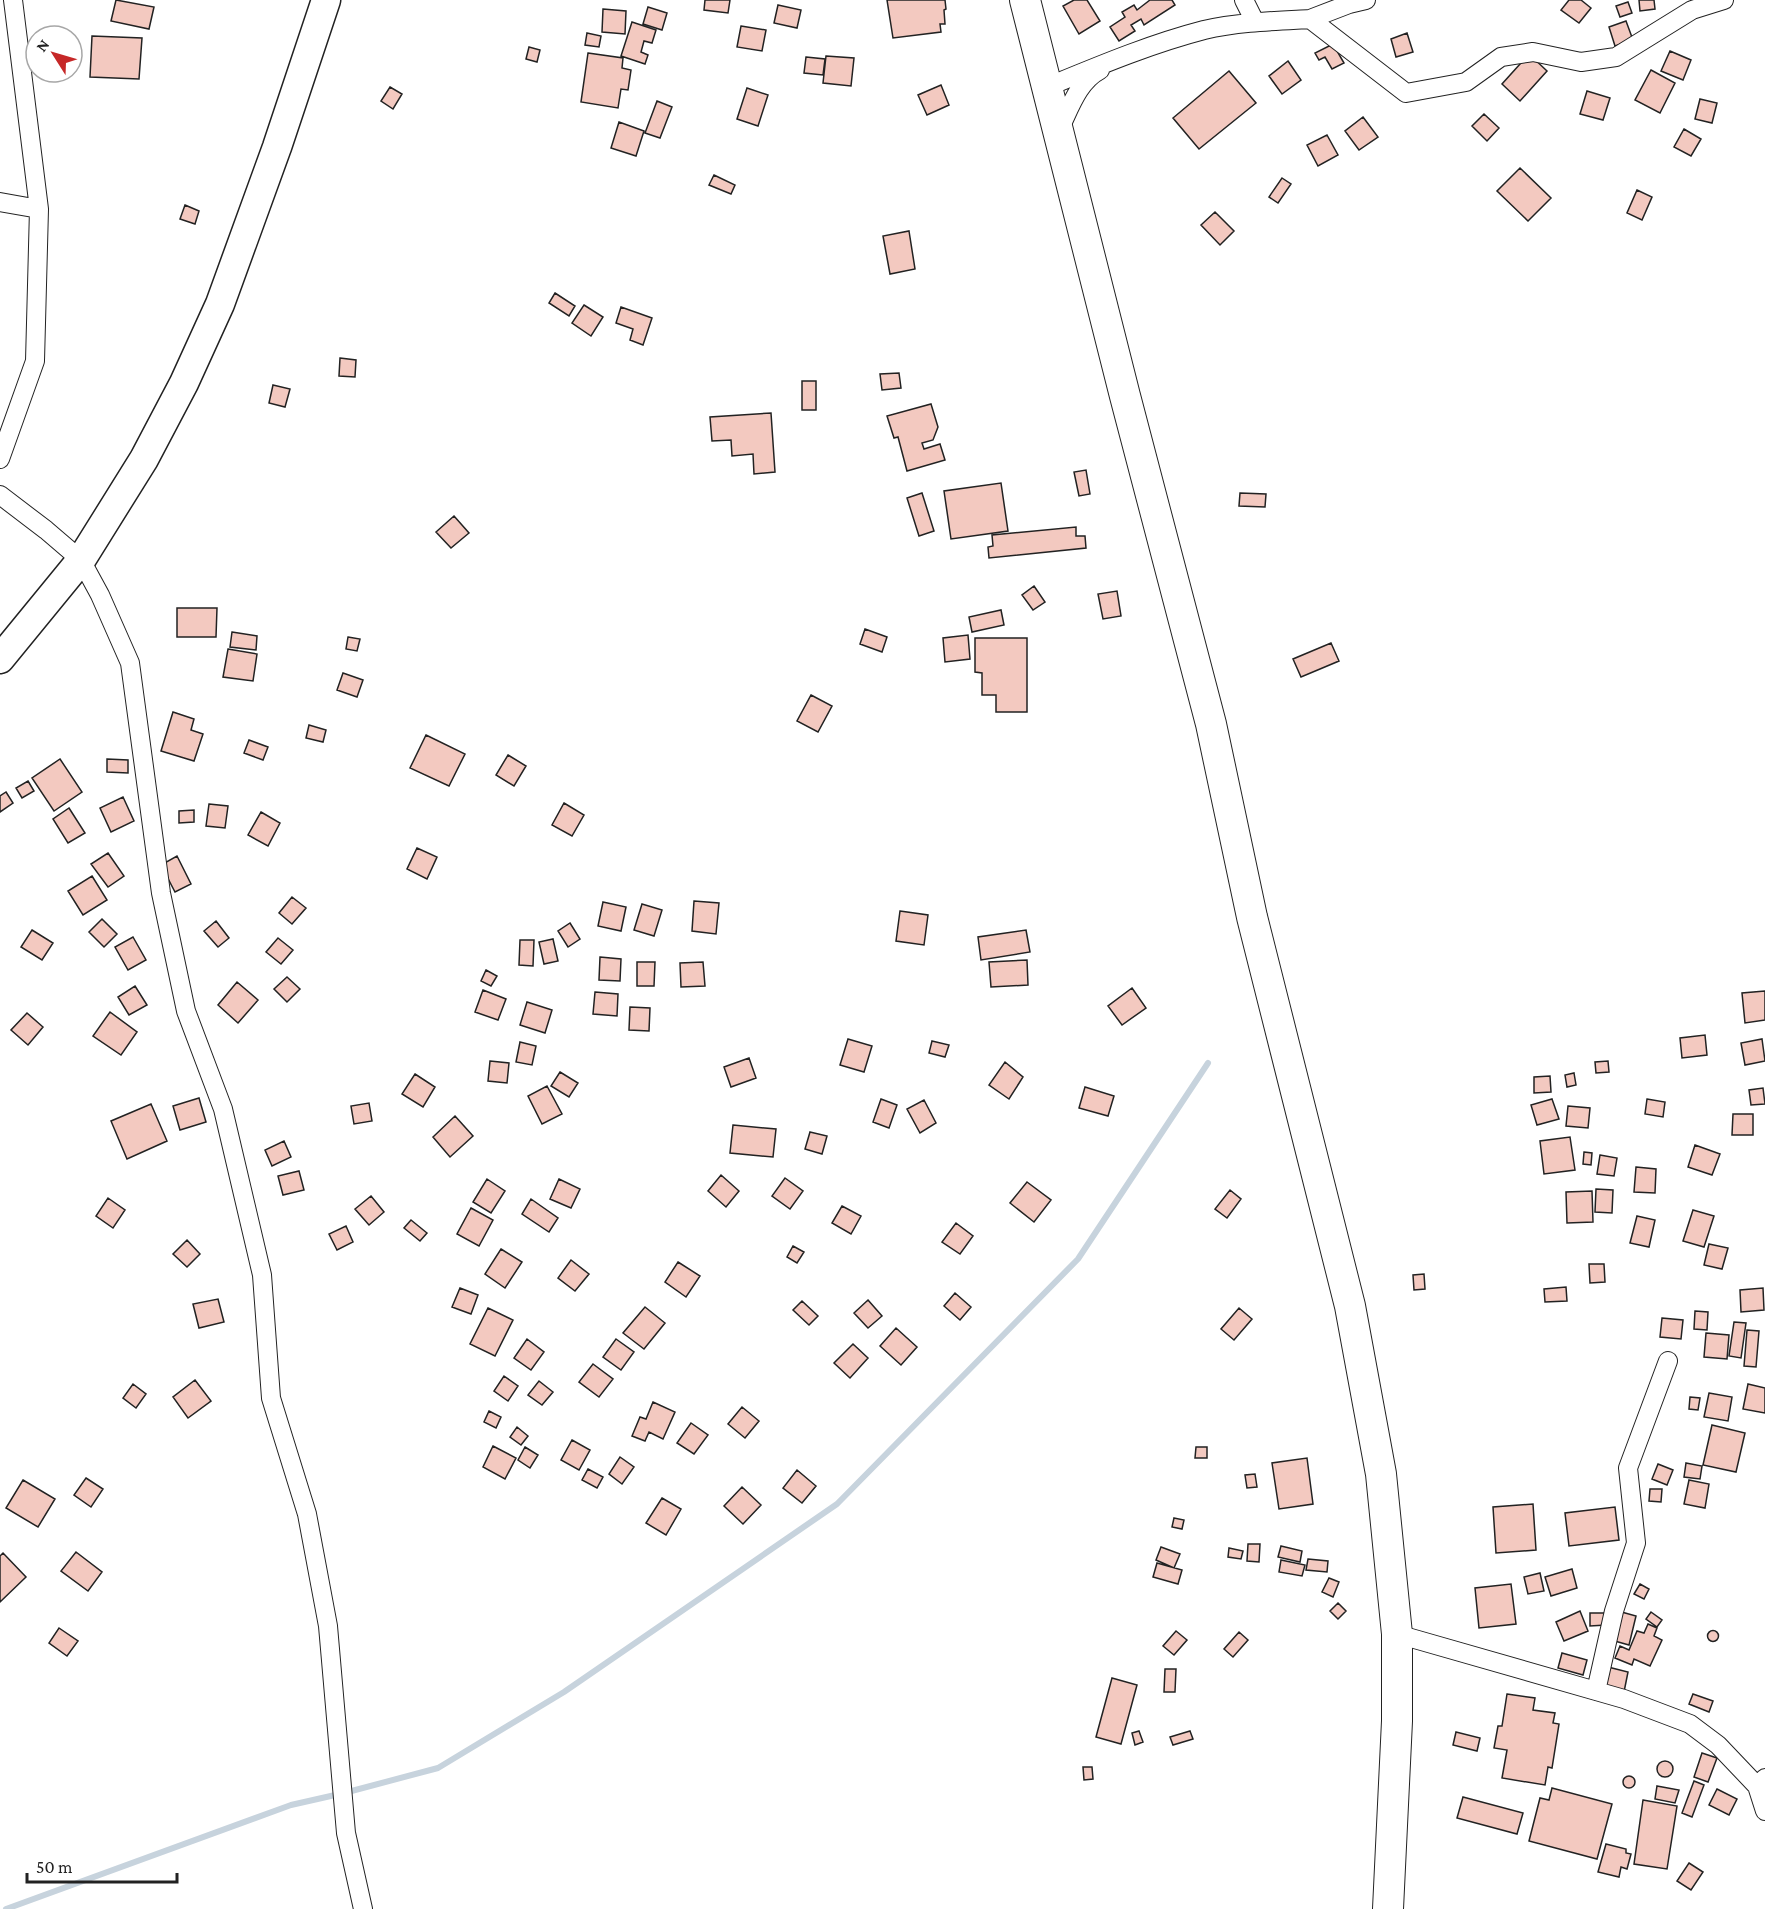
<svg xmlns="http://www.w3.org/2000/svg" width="1765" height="1909" font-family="'Crimson Pro',serif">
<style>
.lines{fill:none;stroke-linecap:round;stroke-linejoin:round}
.stream{stroke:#c7d3dd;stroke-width:6}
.building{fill:#f3c9c0;stroke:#222;stroke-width:1.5}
.minor-casing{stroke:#222;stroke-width:20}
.primary-casing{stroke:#222;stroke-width:31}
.trunk-casing{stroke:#222;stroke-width:32}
.minor{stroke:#fff;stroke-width:18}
.primary{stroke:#fff;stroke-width:28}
.trunk{stroke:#fff;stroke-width:30}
</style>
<rect width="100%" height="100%" fill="#fff"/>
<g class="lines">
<!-- stream -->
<path class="stream" d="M6,1909L291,1805L344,1793L438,1768L564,1692L837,1504L1078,1259L1208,1063"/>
</g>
<!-- building -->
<path class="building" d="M116,0L154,7L149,29L111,21Z
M705,0H730L728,13L704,10Z
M887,0H945L946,9L944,10L945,24H940L941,32L893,38Z
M1074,0H1087L1100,21L1079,34L1063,6Z
M1150,0H1172L1175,5L1144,25L1141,19L1131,25L1135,31L1119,41L1110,27L1125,17L1122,12L1134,5L1137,10Z
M1569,0H1581L1591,8L1579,23L1561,10Z
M1639,0H1654L1655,9L1640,11Z
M1628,2L1632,13L1620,17L1616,6Z
M778,5L801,10L797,28L774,23Z
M648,7L667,13L662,30L643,24Z
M603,9L626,11L625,34L602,32Z
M1626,21L1633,40L1615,46L1609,27Z
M632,22L656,30L652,43L644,41L641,52L648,55L645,64L621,56Z
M741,26L766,30L762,51L737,47Z
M587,33L601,36L599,47L585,45Z
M1407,33L1413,52L1396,57L1391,39Z
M92,36L142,38L139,79L90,77Z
M1333,44L1344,63L1332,69L1325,57L1319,60L1315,53Z
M529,47L540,50L537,62L526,59Z
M1670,51L1691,60L1683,80L1661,71Z
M588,53L623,58L622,68L631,70L628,90L621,89L618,108L581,102Z
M1529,54L1547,71L1520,101L1502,84Z
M826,56L854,58L851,86L823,83Z
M806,57L825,59L823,75L804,73Z
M1288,61L1301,80L1282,94L1269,76Z
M1651,70L1675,83L1660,113L1635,100Z
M1229,71L1256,103L1199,149L1173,118Z
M941,85L949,105L927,115L918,95Z
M390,87L402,94L393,109L381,101Z
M747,88L768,95L758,126L737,119Z
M1587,91L1610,98L1603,120L1580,114Z
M1700,99L1717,103L1712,123L1695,119Z
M657,101L672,107L660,138L645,133Z
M1484,114L1499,128L1487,141L1472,126Z
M1363,117L1378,137L1359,150L1345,131Z
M619,122L644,131L636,156L611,148Z
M1684,129L1701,139L1691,156L1674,147Z
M1327,135L1338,155L1318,166L1307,145Z
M1520,168L1551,198L1528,221L1497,191Z
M714,175L735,185L731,194L709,185Z
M1282,178L1291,184L1278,203L1269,197Z
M1637,190L1652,197L1642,220L1627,213Z
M185,205L199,211L195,224L180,219Z
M1215,212L1234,231L1220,245L1201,225Z
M909,231L915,269L890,274L883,236Z
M555,293L575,306L569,316L549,303Z
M584,305L603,317L591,336L572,323Z
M621,307L652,318L643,345L630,340L633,329L616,323Z
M340,358L356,360L355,377L339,376Z
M899,373L901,388L882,390L880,374Z
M802,381H816V410H802Z
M273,385L290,389L285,407L269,403Z
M931,404L938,427L933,440L922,443L924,449L940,444L945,460L907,471L898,437L894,438L887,416Z
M771,413L775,472L754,474L753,454L732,456L731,440L712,441L710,417Z
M1086,470L1090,494L1079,496L1074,472Z
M1001,483L1008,531L951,539L944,491Z
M922,493L934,531L919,536L907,498Z
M1240,493L1266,494L1265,507L1239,506Z
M454,516L469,533L451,548L436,532Z
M1076,527V536H1085L1086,548L989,558L988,547L993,546L992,535Z
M1034,586L1045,602L1033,610L1022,595Z
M1117,591L1121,616L1103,619L1098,594Z
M177,608H217L216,637H177Z
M1001,610L1004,625L972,632L969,617Z
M865,629L887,637L882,652L860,644Z
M232,632L257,636L256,650L230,647Z
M968,635L970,659L945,662L943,638Z
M348,637L360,639L357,651L346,649Z
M975,638H1027V712H996V695H982V673L975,672Z
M1331,643L1339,661L1301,677L1293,659Z
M228,649L257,654L253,681L223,677Z
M343,673L363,680L357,697L337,690Z
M811,695L832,706L818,732L797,721Z
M173,712L194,719L191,730L203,734L194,761L161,751Z
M309,725L326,730L323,742L306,738Z
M426,735L465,754L449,786L410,768Z
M249,740L268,747L263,760L244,753Z
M508,755L526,766L514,786L496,775Z
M60,759L82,792L54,811L32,778Z
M107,759L128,760V773L107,772Z
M28,781L34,791L22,798L16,788Z
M6,792L13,803L0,812V796Z
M123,797L134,821L111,832L100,808Z
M564,803L584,815L572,836L552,825Z
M209,804L228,806L225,828L206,826Z
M69,808L85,833L68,843L53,819Z
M194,810V822L179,823V811Z
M261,812L280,823L268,846L248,835Z
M417,848L437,857L427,879L407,869Z
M108,853L124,876L108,887L91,864Z
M177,856L191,884L175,892L161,865Z
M92,876L107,900L83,915L68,891Z
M292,897L306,908L292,924L279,913Z
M694,901L719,903L716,934L692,931Z
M603,902L626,907L621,931L598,926Z
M642,904L662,910L654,936L634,930Z
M900,911L928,915L924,945L896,941Z
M102,919L117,934L104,947L89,932Z
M216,921L229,938L218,947L204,931Z
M570,923L580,939L568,947L558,931Z
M32,930L53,943L42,960L21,947Z
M1026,930L1030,952L981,960L978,937Z
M133,937L146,960L128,970L115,947Z
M278,938L293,950L281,964L266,952Z
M553,939L558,961L544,964L539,942Z
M520,940H534L533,966L519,965Z
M600,957L621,959L620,981L599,980Z
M1027,960L1028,985L991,987L989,962Z
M637,962H655L654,986H637Z
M703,962L705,986L681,987L680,963Z
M486,970L497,976L491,986L481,981Z
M287,977L300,989L287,1002L274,989Z
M237,982L258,1000L238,1023L218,1005Z
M135,986L147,1005L129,1015L118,997Z
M1132,988L1146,1008L1122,1025L1108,1006Z
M483,990L506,999L498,1020L475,1012Z
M1765,991V1020L1745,1023L1742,993Z
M595,992L618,994L617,1016L593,1014Z
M527,1002L552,1010L545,1033L520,1025Z
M630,1007L650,1008L649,1031L629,1030Z
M110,1012L137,1032L121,1055L93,1036Z
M27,1013L43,1027L28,1045L11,1030Z
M1705,1035L1707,1055L1682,1058L1680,1038Z
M848,1039L872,1046L864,1072L840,1065Z
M1762,1039L1765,1061L1745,1065L1741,1043Z
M932,1041L949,1045L945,1057L929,1053Z
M520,1042L536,1046L532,1065L516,1062Z
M749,1058L756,1078L731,1087L724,1067Z
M490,1061L509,1063L507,1083L488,1081Z
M1608,1061L1609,1072L1596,1073L1595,1062Z
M1005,1062L1023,1077L1009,1099L989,1085Z
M560,1072L578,1083L569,1097L551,1086Z
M1574,1073L1576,1085L1567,1087L1565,1075Z
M415,1074L435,1087L423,1107L402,1094Z
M1550,1076L1551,1092L1534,1093V1077Z
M547,1086L562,1114L542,1124L528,1096Z
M1085,1087L1114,1096L1108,1116L1079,1108Z
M1763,1088L1765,1104L1751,1105L1749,1090Z
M199,1098L206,1122L180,1130L173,1106Z
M881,1099L897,1105L889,1128L873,1122Z
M1552,1099L1559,1119L1537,1125L1531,1105Z
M1647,1099L1665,1102L1663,1117L1645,1114Z
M924,1100L936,1123L920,1133L907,1109Z
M369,1103L372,1121L354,1124L351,1106Z
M151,1104L167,1141L127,1159L111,1121Z
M1568,1106L1590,1108L1588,1128L1566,1126Z
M1733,1114H1753V1135H1732Z
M455,1116L473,1136L450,1157L433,1137Z
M733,1125L776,1129L773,1157L730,1153Z
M810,1132L827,1136L822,1154L805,1149Z
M1570,1137L1575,1170L1544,1174L1540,1141Z
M284,1141L291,1157L272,1166L265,1150Z
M1695,1145L1720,1154L1712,1175L1688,1167Z
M1584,1152L1592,1153L1591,1165L1583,1164Z
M1600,1155L1617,1158L1614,1176L1597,1174Z
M1636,1167L1656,1169L1655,1193L1634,1192Z
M299,1171L304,1190L283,1195L278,1176Z
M721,1175L739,1191L726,1207L708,1191Z
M785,1178L803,1191L790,1209L772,1196Z
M487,1179L505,1191L491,1213L473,1202Z
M559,1179L580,1189L571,1208L550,1199Z
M1027,1182L1051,1200L1034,1222L1010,1203Z
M1596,1189L1613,1190L1612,1213L1595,1212Z
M1230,1190L1241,1199L1227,1218L1215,1209Z
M1592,1191L1593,1222L1567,1223L1566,1192Z
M371,1196L384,1212L369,1225L355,1209Z
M108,1198L125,1210L113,1228L96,1216Z
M531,1199L558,1218L549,1232L522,1214Z
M842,1206L861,1216L851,1234L832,1223Z
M471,1208L493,1220L479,1246L457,1234Z
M1693,1210L1714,1216L1704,1247L1683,1241Z
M1637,1216L1655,1220L1649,1247L1630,1243Z
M411,1220L427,1233L420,1241L404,1228Z
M956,1223L973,1236L960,1254L942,1242Z
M346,1226L353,1242L337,1250L329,1234Z
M187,1240L200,1254L187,1267L173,1254Z
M1709,1244L1728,1248L1722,1269L1704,1265Z
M793,1246L804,1252L797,1263L787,1257Z
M501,1249L522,1262L505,1288L485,1274Z
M571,1260L589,1274L575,1291L558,1278Z
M678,1262L700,1276L686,1297L665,1282Z
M1589,1264H1604L1605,1282L1590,1283Z
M1424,1274L1425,1289L1414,1290L1413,1275Z
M1566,1287L1567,1301L1545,1302L1544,1289Z
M460,1288L478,1295L471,1314L452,1307Z
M1763,1288L1764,1310L1741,1312L1740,1290Z
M955,1293L971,1307L960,1320L944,1306Z
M218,1299L224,1322L199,1328L193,1304Z
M868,1300L882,1316L868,1328L854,1313Z
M802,1301L818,1316L809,1325L793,1310Z
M645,1307L665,1323L644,1349L623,1333Z
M488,1308L513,1320L495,1356L470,1344Z
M1239,1308L1252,1319L1234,1340L1221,1329Z
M1695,1311L1708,1312L1707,1330L1694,1329Z
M1662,1318L1683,1320L1681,1339L1660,1337Z
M1734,1322L1746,1323L1741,1358L1729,1356Z
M896,1328L917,1347L901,1365L880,1346Z
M1747,1330L1759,1331L1756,1367L1744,1366Z
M1706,1333L1729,1335L1727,1359L1704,1357Z
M527,1339L544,1352L531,1370L514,1358Z
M616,1339L634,1352L621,1370L603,1357Z
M853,1344L868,1358L850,1378L834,1363Z
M593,1364L613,1379L599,1397L579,1382Z
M504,1376L518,1386L508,1401L494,1391Z
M195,1380L211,1401L188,1418L173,1397Z
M539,1381L553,1392L542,1405L528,1395Z
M133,1384L146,1394L136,1408L123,1398Z
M1748,1384L1765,1388V1413L1743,1409Z
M1709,1393L1732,1397L1728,1421L1704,1417Z
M1690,1397L1700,1398L1698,1410L1689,1409Z
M653,1402L675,1412L663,1439L649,1432L645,1441L632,1436L640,1417L646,1419Z
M742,1407L759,1421L745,1438L728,1424Z
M489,1411L501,1417L496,1428L484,1422Z
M691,1423L708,1435L694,1454L677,1443Z
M1712,1425L1745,1433L1736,1472L1703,1465Z
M517,1427L528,1436L521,1445L510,1437Z
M572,1440L590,1450L579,1470L561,1460Z
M493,1446L516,1458L505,1479L483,1467Z
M525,1447L538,1455L530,1468L518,1460Z
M1196,1447H1207V1458H1195Z
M620,1457L634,1467L622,1484L609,1474Z
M1307,1458L1313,1504L1279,1509L1272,1463Z
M1686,1463L1702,1466L1700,1479L1684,1477Z
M1658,1464L1673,1470L1667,1485L1652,1479Z
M588,1469L603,1477L597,1488L582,1480Z
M797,1470L816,1486L802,1503L783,1488Z
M1255,1474L1257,1487L1247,1488L1245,1475Z
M86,1478L103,1489L91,1507L74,1495Z
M23,1480L55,1499L38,1527L6,1508Z
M1689,1480L1709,1484L1705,1508L1684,1504Z
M742,1487L761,1505L743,1524L724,1506Z
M1650,1489H1662L1661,1502L1649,1501Z
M662,1498L681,1509L666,1535L646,1523Z
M1533,1504L1536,1550L1496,1553L1493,1507Z
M1615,1507L1619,1540L1569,1546L1565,1513Z
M1174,1518L1184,1520L1182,1529L1172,1527Z
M1248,1544H1260L1259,1562L1247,1561Z
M1281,1546L1302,1551L1300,1562L1278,1557Z
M1161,1547L1180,1554L1174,1568L1156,1560Z
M1229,1548L1243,1551L1241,1559L1228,1557Z
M76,1552L102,1572L88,1591L61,1571Z
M3,1553L26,1577L0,1602V1556Z
M1308,1559L1328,1561L1327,1572L1306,1570Z
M1281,1560L1305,1565L1302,1576L1279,1572Z
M1157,1563L1182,1570L1178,1584L1153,1577Z
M1572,1569L1577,1588L1551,1596L1545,1577Z
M1540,1573L1544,1591L1528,1594L1524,1577Z
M1329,1578L1339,1582L1333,1597L1322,1592Z
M1511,1584L1516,1624L1479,1628L1475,1588Z
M1640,1584L1649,1589L1644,1599L1634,1594Z
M1338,1603L1346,1611L1338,1619L1330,1611Z
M1580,1611L1588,1631L1564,1641L1556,1622Z
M1618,1611L1636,1616L1629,1645L1611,1640Z
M1651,1612L1662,1620L1657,1627L1646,1619Z
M1590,1613H1606V1625L1590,1626Z
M1648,1624L1657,1628L1654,1636L1662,1640L1650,1666L1634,1659L1632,1665L1615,1658L1620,1646L1629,1650L1637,1631L1644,1633Z
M59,1628L78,1641L67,1656L49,1643Z
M1707.5 1636a5.5 5.5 0 1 1 11 0a5.5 5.5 0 1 1-11 0Z
M1176,1631L1187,1640L1174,1655L1163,1646Z
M1239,1632L1248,1640L1233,1657L1224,1649Z
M1562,1653L1587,1660L1583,1675L1558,1668Z
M1608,1667L1628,1672L1624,1692L1604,1688Z
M1165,1669H1176L1175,1692H1164Z
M1112,1678L1137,1685L1121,1744L1096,1737Z
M1507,1694L1535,1698L1533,1710L1555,1713L1553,1723L1559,1724L1552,1768L1548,1767L1545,1785L1502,1778L1507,1750L1494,1748L1498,1726H1502Z
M1693,1694L1713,1701L1709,1712L1689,1704Z
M1139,1731L1143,1742L1135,1745L1132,1733Z
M1190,1731L1193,1739L1173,1745L1170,1737Z
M1456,1732L1480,1738L1477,1751L1453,1745Z
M1702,1753L1717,1758L1708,1782L1694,1777Z
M1657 1769a8 8 0 1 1 16 0a8 8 0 1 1-16 0Z
M1083,1767H1092L1093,1779L1084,1780Z
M1623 1782a6 6 0 1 1 12 0a6 6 0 1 1-12 0Z
M1694,1781L1704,1785L1692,1817L1682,1813Z
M1657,1786L1679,1790L1675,1803L1655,1799Z
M1552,1788L1612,1804L1597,1859L1529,1841L1540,1798L1549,1800Z
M1717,1789L1737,1799L1729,1815L1709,1805Z
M1463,1797L1523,1813L1517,1834L1457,1818Z
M1643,1800L1677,1806L1667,1869L1634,1864Z
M1606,1844L1626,1849V1853L1631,1854L1627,1869L1621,1867L1619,1877L1598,1872Z
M1689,1863L1703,1872L1691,1890L1677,1881Z"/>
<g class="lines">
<!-- minor casing -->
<g class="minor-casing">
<path id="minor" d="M1244,0L1255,22
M1310,19L1349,4L1366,0
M1047,87C1098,66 1150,44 1204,30C1238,22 1274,21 1310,19L1406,93L1466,82L1501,57L1533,52L1581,62L1616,57L1692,10L1724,0
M1058,132C1069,111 1077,82 1100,70
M0,202L39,209
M0,459L35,361L39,209L13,0
M0,495L46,530L81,560L100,595L130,663L161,893L186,1011L223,1109L262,1275L271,1398L307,1514L328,1626L346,1833L363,1909
M1397,1634L1624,1699L1690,1724L1718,1745L1757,1786L1765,1778
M1596,1691L1614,1611L1636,1543L1628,1468L1668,1361
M1757,1786L1765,1811"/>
</g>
<!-- primary casing -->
<g class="primary-casing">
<path id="primary" d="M0,659L81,560L144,459L184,383L220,304L277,147L326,0"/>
</g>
<!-- trunk casing -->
<g class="trunk-casing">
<path id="trunk" d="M1025,0L1125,396L1211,724L1252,917L1350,1306L1381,1474L1397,1634V1721L1388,1909"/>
</g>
<!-- minor -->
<use href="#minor" class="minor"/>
<!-- primary -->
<use href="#primary" class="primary"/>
<!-- trunk -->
<use href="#trunk" class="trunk"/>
</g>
<!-- north arrow -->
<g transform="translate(54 54) rotate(307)"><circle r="28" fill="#ffffff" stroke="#a7a7a7" stroke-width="1.5"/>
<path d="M0-4.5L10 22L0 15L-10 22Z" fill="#c62828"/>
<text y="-9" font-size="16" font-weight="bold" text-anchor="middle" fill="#222222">N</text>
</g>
<!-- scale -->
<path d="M27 1873v9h150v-9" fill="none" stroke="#222222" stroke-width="3"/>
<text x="36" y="1873" font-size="18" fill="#222222" stroke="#ffffff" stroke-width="4.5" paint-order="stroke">50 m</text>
</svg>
